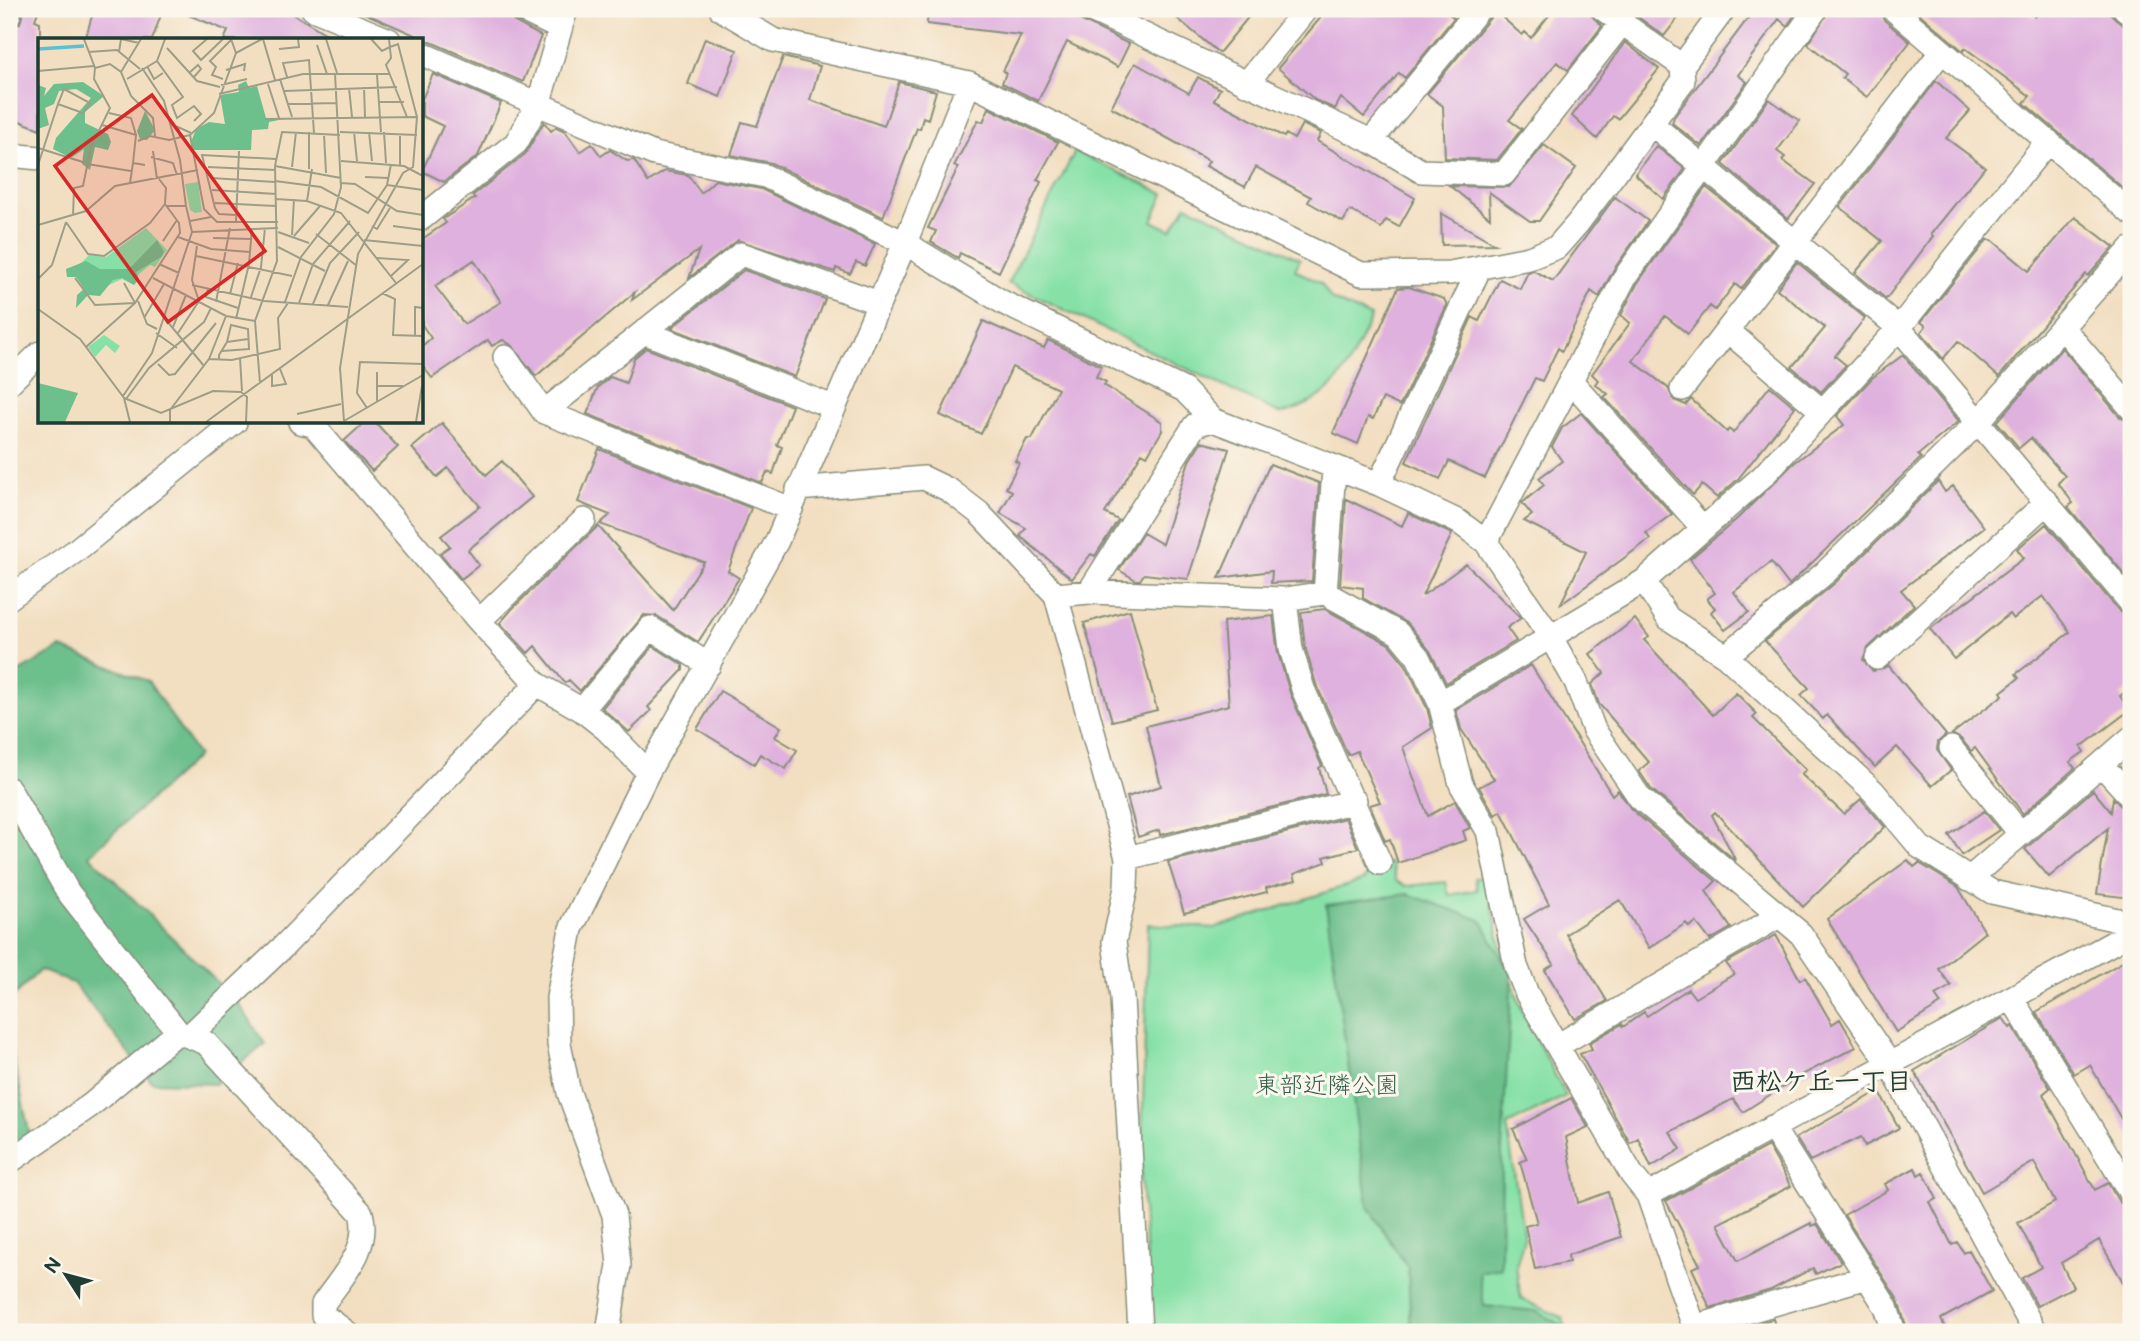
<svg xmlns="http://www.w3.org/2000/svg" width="2140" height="1341" font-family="'Balsamiq Sans','Klee One',sans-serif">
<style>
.green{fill:#87e1a7;stroke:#538f6e;stroke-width:2}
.forest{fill:#6dbf8c;stroke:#467e60;stroke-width:2}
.building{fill:#dfb1de;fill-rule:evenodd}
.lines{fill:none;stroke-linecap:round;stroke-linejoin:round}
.minor-casing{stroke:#888e7a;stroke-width:26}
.minor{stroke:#fff;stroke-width:23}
.labels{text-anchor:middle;stroke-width:6;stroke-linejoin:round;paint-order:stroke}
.park-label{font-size:24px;fill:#345e4b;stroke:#fbf7ec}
.neighbourhood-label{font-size:26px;font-weight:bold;fill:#1f3d34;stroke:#fbf7ec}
.inset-river{fill:none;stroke:#58c2d4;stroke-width:3.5}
.inset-road{fill:none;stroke:#9e9e88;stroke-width:2}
.view{fill:#d62828;fill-opacity:0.15;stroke:#d62828;stroke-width:3.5}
.inset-edge{fill:none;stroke:#1f3d34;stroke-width:3.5}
</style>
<rect width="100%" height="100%" fill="#fbf7ec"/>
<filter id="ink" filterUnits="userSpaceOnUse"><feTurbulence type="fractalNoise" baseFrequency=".0143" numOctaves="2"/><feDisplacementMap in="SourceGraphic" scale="14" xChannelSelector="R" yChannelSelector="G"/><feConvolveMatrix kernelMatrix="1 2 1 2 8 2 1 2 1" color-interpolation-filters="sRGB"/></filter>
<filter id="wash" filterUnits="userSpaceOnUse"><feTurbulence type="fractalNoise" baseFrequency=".00686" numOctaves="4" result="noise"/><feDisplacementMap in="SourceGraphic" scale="28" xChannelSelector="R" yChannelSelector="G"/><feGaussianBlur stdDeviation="1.57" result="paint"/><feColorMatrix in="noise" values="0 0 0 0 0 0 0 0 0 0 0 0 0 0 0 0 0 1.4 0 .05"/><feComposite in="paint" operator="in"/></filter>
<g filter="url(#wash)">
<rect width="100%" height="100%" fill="#f2dec0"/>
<!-- green -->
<path class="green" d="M1075,151L1164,194L1152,221L1171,230L1187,205L1300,259L1295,270L1321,283L1332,300L1371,317C1349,366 1337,399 1281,414L1008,283Z
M1373,863H1391L1396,881L1406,886L1446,882L1449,895L1477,890L1475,878L1486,877L1501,947L1522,1011L1566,1096L1507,1125L1524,1238L1516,1266L1521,1299L1563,1318L1567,1332H1151L1141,1178L1148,924L1215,928L1364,880Z"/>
<!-- forest -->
<path class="forest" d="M61,648L148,681L198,756L89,855L239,1004L265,1044L215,1084L152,1082L73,983L40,970L9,1001V677Z
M1407,894L1481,920L1512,976L1502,1151L1501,1268L1479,1272L1484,1306L1536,1311L1566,1328L1567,1332H1411L1408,1268L1368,1207L1326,905Z
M9,1037L32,1146L9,1148Z"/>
<g id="blocks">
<!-- building -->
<path class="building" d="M24,9H39L35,20L40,22V129L9,117V28L20,23Z
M94,9H163L152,40H85Z
M174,9H285L336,40H224L228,31Z
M355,9H506L513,21L541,36L523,82Z
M928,9H1068L1076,13L1078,19L1129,44L1118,67L1067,42L1038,101L1002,83L1006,73L1003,71L1021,35L927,24Z
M1166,9H1255L1219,53Z
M1328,9H1443L1454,18L1405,78L1399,73L1364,117L1341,98L1335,109L1315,100L1278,68Z
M1493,9L1522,35L1525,32L1531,38L1554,9H1589L1591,15L1602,26L1568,70L1557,62L1509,120L1522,129L1497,160L1445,158L1443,106L1427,94L1490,18Z
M1627,9H1685L1664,36Z
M1755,9H1799L1787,26L1779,19L1738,75L1747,82L1701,146L1672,123L1674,117Z
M1830,9H1879L1884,20L1910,42L1867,97L1842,78L1845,74L1808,44Z
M1914,9H2024L2035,17L2042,9H2106L2122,25L2131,28V195L2024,103L2030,96L1965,48L1963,51Z
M705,38L737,50L720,97L688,84Z
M1625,42L1659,69L1618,119L1613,116L1597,139L1572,116Z
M783,57L820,66L810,100L884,126L899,82L936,91L928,119L923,117L920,129L917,128L883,217L771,163L731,155L742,122L757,126Z
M1135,63L1189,93L1198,77L1220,89L1214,100L1284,137L1286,134L1294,139L1302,124L1321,133L1317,141L1415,198L1399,227L1386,220L1381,228L1350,210L1343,222L1308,202L1311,197L1256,167L1245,187L1206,166L1209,161L1111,107Z
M433,74L501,103L478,156L444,182L422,171L443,126L422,116V99Z
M1936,81L1970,111L1946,138L1985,167L1931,234L1933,236L1886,299L1855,273L1882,241L1840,207Z
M1769,99L1800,121L1777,151L1785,157L1782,160L1815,184L1788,219L1723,164Z
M989,108L1058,142L1037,180L1041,182L999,272L960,253L958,258L931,242L936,231L928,228L958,168L954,166L978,120L983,122Z
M544,122L551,131L556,127L565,131L580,152L592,144L601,156L610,150L627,161L634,160L648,182L665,171L688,175L701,193L715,180L761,189L875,244L865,266L856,262L850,274L836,268L835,272L738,240L689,278L699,250L632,300L635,292L536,376L511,345L503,340L492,346L488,340L432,378L422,365V346L431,338L422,325V239L446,223L443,219L475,198L472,196L525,154ZM474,260L501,302L464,324L435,286Z
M1544,145L1576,168L1539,221H1530L1489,192L1490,218L1450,186L1509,187Z
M1656,146L1685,169L1663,199L1635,174Z
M1706,187L1776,244L1741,289L1735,284L1715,310L1710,306L1688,334L1665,316L1633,361L1668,388L1674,400L1686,405L1691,399L1727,432L1729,429L1733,433L1770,386L1795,407L1738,479L1717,498L1702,485L1693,495L1604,397L1608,394L1595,384L1598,380L1592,374L1630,323L1621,315L1637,284Z
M1615,197L1648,221L1614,269L1599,297L1591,291L1562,351L1558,348L1542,381L1535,378L1485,478L1449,461L1440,479L1406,462L1472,317L1479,321L1500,279L1520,289L1528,272L1534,271L1553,281Z
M1441,213L1495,244L1442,245Z
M2075,217L2114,247L2088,276L2086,274L1999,377L1958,341L1943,359L1921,332L1926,326L1921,322L1987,240H1992L2029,271Z
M1797,262L1865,318L1835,356L1846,365L1821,392L1792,367L1825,328L1777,289Z
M744,270L825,299L795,377L671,328Z
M1409,287L1444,299L1447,305L1400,406L1383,398L1373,419L1368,417L1358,444L1333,433L1398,288Z
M983,321L1044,348L1048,340L1101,366L1096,377L1106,382L1104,385L1162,422V431L1147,456L1142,453L1105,513L1118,520L1095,556L1091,554L1072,579L1020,536L1026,528L1000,513L1012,491L1006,488L1019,463L1015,461L1027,439H1032L1058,389L1012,367L981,434L940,415Z
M646,348L792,406L777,445L782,447L773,474L767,472L762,483L587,414L598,387L610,377L626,383L634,358Z
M2062,348L2120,417L2131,423V582L2068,507L2073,503L2058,483L2065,476L2031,438L2019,448L1997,422Z
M1903,355L1959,421L1918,455L1921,458L1789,585L1771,562L1734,592L1749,612L1725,630L1711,612L1715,608L1707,599L1715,593L1690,559L1738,518L1794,463L1844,425L1837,416L1872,378Z
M1581,413L1672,514L1646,533L1650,539L1560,605L1586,552L1524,521L1532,515L1522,503L1544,485L1539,478L1562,461L1552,447L1562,428Z
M365,422H375L398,447L372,471L344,441Z
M442,423L486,475L502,461L532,497L468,550L479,565L461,579L440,553L450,546L441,536L480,506L448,468L437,477L412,448Z
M1201,442L1229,449L1188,579L1144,574L1140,580H1136L1119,570L1143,533L1162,544L1189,461Z
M599,449L751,508L728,571L739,578L698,642L657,616L644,615L580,691L569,680L565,683L535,646L528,653L500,623L512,609L598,526L673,610L704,562L600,524L610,515L578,502Z
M1270,464L1319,483L1312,581L1271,583L1272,571L1219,578Z
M1938,481L1945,492L1953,486L1984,527L1901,590L1914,605L1868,648L1863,660L1873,671L1889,666L1946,735L1938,742L1937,750L1951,770L1932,786L1897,747L1875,767L1827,715L1823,719L1801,695L1809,688L1765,641L1836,582Z
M1346,499L1402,526L1408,513L1452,534L1422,596L1466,564L1521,618L1507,628L1516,641L1446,683L1430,651L1408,624L1363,598V588L1340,585Z
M2046,524L2120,612L2131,617V688L2120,696L2130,710L2081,747L2084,752L2070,762L2075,768L2023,814L1975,748L1971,751L1961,739L1952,734L2003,695L2001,692L2019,678L2016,674L2070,632L2043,596L2013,619L2009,614L1954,659L1930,629L2024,558L2017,549Z
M1325,609L1389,644L1406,665L1427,708L1432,728L1403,747L1409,765L1428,816L1455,801L1470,828L1463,831L1466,840L1398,863L1390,839L1385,841L1370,805L1380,802L1357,751L1348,755L1316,684L1305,646L1301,612Z
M1130,610L1157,710L1112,721L1084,623Z
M1273,616L1278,653L1290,693L1322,766L1319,768L1326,794L1160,835L1159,830L1138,837L1127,797L1161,786L1146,726L1229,705L1223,622Z
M1635,619L1649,637L1644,640L1713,715L1736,693L1757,714L1753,718L1806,770L1801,774L1844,814L1861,799L1885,827L1803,907L1715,812L1712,815L1736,861L1651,789L1639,771L1649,762L1599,704L1592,684L1604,673L1590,654Z
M653,646L683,665V670L648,707L651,711L629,732L602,708Z
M1531,665L1612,795L1618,790L1631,809L1716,881L1706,891L1731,928L1710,940L1696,922L1689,927L1686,923L1649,948L1620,900L1566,934L1607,1001L1575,1019L1545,970L1554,964L1524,919L1549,904L1501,811L1495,815L1479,787L1494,779L1461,729L1456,710Z
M720,691L781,727L775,737L797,750L786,769L760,754L754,764L697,729Z
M2093,790L2111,812L2113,798L2131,816V898L2097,894L2108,828L2049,877L2025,849Z
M1984,811L1999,830L1962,855L1949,835Z
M1345,818L1358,848L1324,857L1326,862L1294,874L1296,880L1266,888L1267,892L1184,913L1168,862Z
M1908,860L1914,867L1919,863L1958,887L1985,932L1939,969L1951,986L1935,995L1941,1004L1896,1032L1827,919Z
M1776,935L1800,980L1805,977L1832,1024L1840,1019L1856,1047L1798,1077L1743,1112L1733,1099L1670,1132L1681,1149L1651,1167L1638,1138L1630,1143L1580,1054L1592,1049L1589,1043L1622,1024L1623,1027L1644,1012L1647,1016L1688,989L1695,998L1734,974L1726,963Z
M2131,957V1136L2090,1065L2074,1074L2036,1012Z
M2003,1018L2010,1028L2012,1026L2050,1088L2043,1094L2095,1190L2108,1183L2119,1202L2131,1208V1296L2099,1240L2061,1263L2073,1287L2037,1306L2022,1278L2041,1267L2018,1223L2055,1202L2034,1162L1982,1192L1914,1071Z
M1879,1091L1899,1128L1865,1146L1861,1137L1810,1161L1796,1138Z
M1571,1098L1588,1127L1566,1137L1578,1203L1608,1192L1621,1237L1568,1255L1569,1262L1535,1269L1525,1226L1537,1223L1520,1162L1527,1159L1513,1129Z
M1768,1146L1791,1186L1718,1224L1738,1261L1811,1223L1812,1226L1817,1224L1841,1262L1816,1274L1813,1268L1771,1290L1710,1308L1692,1268L1700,1265L1666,1201Z
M1915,1168L1918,1175L1923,1172L1937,1199L1930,1202L1952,1245L1957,1242L1964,1253L1969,1250L1992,1291L1941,1319L1947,1332H1908L1898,1300L1844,1215L1888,1190L1885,1184Z
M1773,1319L1777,1332H1726Z"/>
</g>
</g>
<g filter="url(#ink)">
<use href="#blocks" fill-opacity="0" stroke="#888e7a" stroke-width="2"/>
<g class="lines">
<!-- minor casing -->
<g class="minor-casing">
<path id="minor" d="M313,9L389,40
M520,9L559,28
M721,9L773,40L969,83L1361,274L1450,273L1529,258L1557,247L1578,223L1683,81L1682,66L1724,9
M1089,9L1371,141L1421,171L1504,174L1622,23
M1603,9L1682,66
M1893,9L2131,213
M2125,9L2131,14
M9,14L10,9
M422,54L654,154L765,176L905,243L1004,303L1184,390L1213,420
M1246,84L1306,9
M1653,125L1899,328L2131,603
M1371,141L1479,9
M9,155L40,158
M422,218L516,143L539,102L566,9
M2062,327L2131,408
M1728,331L1822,411
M644,332L833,407
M505,357L544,412L791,509
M1571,381L1703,528
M9,383L40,353
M1682,389L1942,51
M544,412L741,254L879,303
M300,422L313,425L479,621
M1379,484L1480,267
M798,489L924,478L949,490L979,513L1056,595L1089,592L1285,599L1325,593L1398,633L1418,657L1440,703L1461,784L1488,831L1516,966L1527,994L1632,1175L1648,1195L1696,1332
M584,520L479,621L537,684L582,710L606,729L648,772
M1486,542L1625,277L1816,9
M1644,581L1668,618L1726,656L1873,791L1920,847L1992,892L2131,923
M1089,592L1195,425L1213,420L1379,484L1459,522L1486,542L1550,636L1576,682L1594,730L1640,798L1801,934L1889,1063L2035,1332
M1325,593L1334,470
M1056,595L1127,858L1126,888L1114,942L1122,998L1140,1332
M9,598L74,552L235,422
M1285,599L1291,649L1303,689L1380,863
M1726,656L1826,572L1979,421L2131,249
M1877,658L2047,502
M1440,703L1644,581L1763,476L1899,328L2048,141
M582,710L650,628L709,665
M1951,748L2020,833
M2101,764L2131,797
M9,789L68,892L178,1032L206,1043L361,1213C371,1249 342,1276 323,1304V1315L346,1332
M1127,858L1355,801
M1969,879L2131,738
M2012,999L2131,1194
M189,1036L283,947L537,684
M1557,1046L1779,916
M1772,1127L1886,1307L1894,1332
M9,1162L91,1105L178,1032
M1648,1195L2131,933
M1694,1327L1867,1277
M608,1332L619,1265L614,1215L569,1093L559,1044L558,998L571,929L648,772L777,541L905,243L969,83"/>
</g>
<!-- minor -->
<use href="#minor" class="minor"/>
</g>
</g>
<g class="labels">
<!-- park labels -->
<g class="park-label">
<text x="1327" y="1093">東部近隣公園</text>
</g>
<!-- neighbourhood labels -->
<g class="neighbourhood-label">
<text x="1821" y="1090">西松ケ丘一丁目</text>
</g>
</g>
<!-- overview -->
<g transform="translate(38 38)">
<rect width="385" height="385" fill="#f2dec0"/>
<path d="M160,144L164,174L157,175L152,172L147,146ZM108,190L129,212L117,229L112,227L101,236L96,247L84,241L56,254L38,240V230L51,217L68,219ZM66,297L82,308L77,315L68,307L57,319L50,309Z" fill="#87e1a7"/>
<path d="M208,43L211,50L219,48L228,80L246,81L231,84L230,91L214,92L213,112H156L153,104L158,91L171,84L187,86L182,57L201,54L200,47ZM45,44L66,58L47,74V85L70,96L73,104L70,112L57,109L52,132L44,126L46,111L33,120L15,111L18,100L53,60L38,51L21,53L16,66L7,70L11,87L0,91V47L8,50L6,58L16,46ZM107,73L117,92L109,102L102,101L99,93ZM119,202L126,214L123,219L98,234L101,241L96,247L84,240L75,242L62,258L50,257L38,270L39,257L46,251L38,239H29L28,231L48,223L62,231H91ZM0,345L40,355L27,384H0Z" fill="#6dbf8c"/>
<path class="inset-river" d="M0,11L46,8"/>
<path class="inset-road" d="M127,1L119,23L145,59L134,67L139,80L156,68L163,76L156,83M169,1L155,13L163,22L185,1M193,1L198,15L176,75L152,97L166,171L179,184H240M225,1L237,42M288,1L299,35M333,1L344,13L352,9M351,1L353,20L348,27L369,79M279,7L289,36M352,9L360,6L379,79M129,10L159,43L182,49M241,11L261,9L260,1M50,14L79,12L102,31M81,14L83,1L101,5M198,15L224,1M109,28L116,41L125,35M57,30L72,26L83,34L93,58L115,80L117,98M104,30L126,63L142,122L148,168M188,32L207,26L206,33M0,33L56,28M83,34L103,1M151,35L160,27L163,31L156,39M339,37L343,94M249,39L245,25L271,22L276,95M89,41L119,23M185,41L174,37L178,29L172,23L194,1M242,41L254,79M230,46L241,80M183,47L209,41M326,49L327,79M311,50L314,79M246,53L359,49M181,56L265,36H352M341,64H366M250,66L299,65M71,75L93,80L98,97M227,81L379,79L375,129L365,135L320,216L302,330L306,383M64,87L98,97L95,125M302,94L379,97M316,94L319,123M331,94L334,123M346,94L348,125M286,96L288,135M142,99L140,89L153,95M100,103L112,98L131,102L152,97M0,110L48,125M115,113L119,141M113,119L135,125L139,137M303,123L366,128L385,138M49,126L93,133M0,127L20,66L45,75L52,65L26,51L20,66M237,128L303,140M362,128V96M170,129L237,132M254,129L258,94M271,131V94M327,139L350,140M173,140L237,144M237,143L283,149L330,175L349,147L353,126M92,145L95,125L107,127M303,145L317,146L359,173L385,177M349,147L385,152M174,152L238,156M238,161L269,163L303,175L358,245M269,163L274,131M177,165L239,168M198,177L181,176L177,170L164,117L238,121M35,178L36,150L45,148L53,109L72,70L56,41L57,30L46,1M152,183L173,179M198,183L201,113M28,184L50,216L66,218L112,185L127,166M0,187L48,173L77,148L160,132M334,188L339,191L352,170M355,188L385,192M154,194L240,190M240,194L271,205M278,196L319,228M254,197L256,161M256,198L282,168M140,199L173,211L212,214M175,200L213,201M326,202L385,208M125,203L139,182M159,208L154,242L160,260M240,209L287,233M158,218L254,238M339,220L370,222L353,238M121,226L141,235M37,240L57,267L97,265M115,240L188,278L217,283M0,241L14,227L28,184M86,245L97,265M154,247L226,263L310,269M170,251L168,259L200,270M344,255L357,261L355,297L385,298M192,256L200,225M213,259L223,229L227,190M100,263L109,286L119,291M178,264L192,190M247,264L263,219L296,176L303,149L297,36M261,265L275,226L312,183M275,266L292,225L321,194M290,267L310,223M0,271L42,301L86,360L92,384M124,277L166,328M106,280L126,246M198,281L211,226L214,190M135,289L148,257M118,295L139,310M140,295L161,263M377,297V269L385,270M189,304L210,301M48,309L97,265L142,195L141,185L127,166L128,150L121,141M202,320L204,353M171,321L188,278M181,321V317L189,304L193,287L210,291L211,311L184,313M120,326L131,337L137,336L178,285M339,334V363M234,337V348L248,346L242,331M222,345L217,283L239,223L237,128L244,94L302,97M339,348H365M85,358L114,315L154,194L148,168H129M86,360L123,375L175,353L203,354L209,359L208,384M88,361L111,330L166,284L173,270M329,370L319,355L322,324L385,326M259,376L303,366M306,383L385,337M132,384V372L171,321L194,322L242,311L240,280L250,265M168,384L385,226M378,384L384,348"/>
<path class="view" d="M114,57L227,213L130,284L17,128Z"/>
<rect width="385" height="385" class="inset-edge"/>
</g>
<!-- margin -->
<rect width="2140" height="1341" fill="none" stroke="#fbf7ec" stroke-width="35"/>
<!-- north arrow -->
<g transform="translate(66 1275) rotate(306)" stroke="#fbf7ec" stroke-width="5" paint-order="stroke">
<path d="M0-5L12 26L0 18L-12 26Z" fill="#1f3d34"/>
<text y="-10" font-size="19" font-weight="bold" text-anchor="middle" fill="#1f3d34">N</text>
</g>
</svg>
